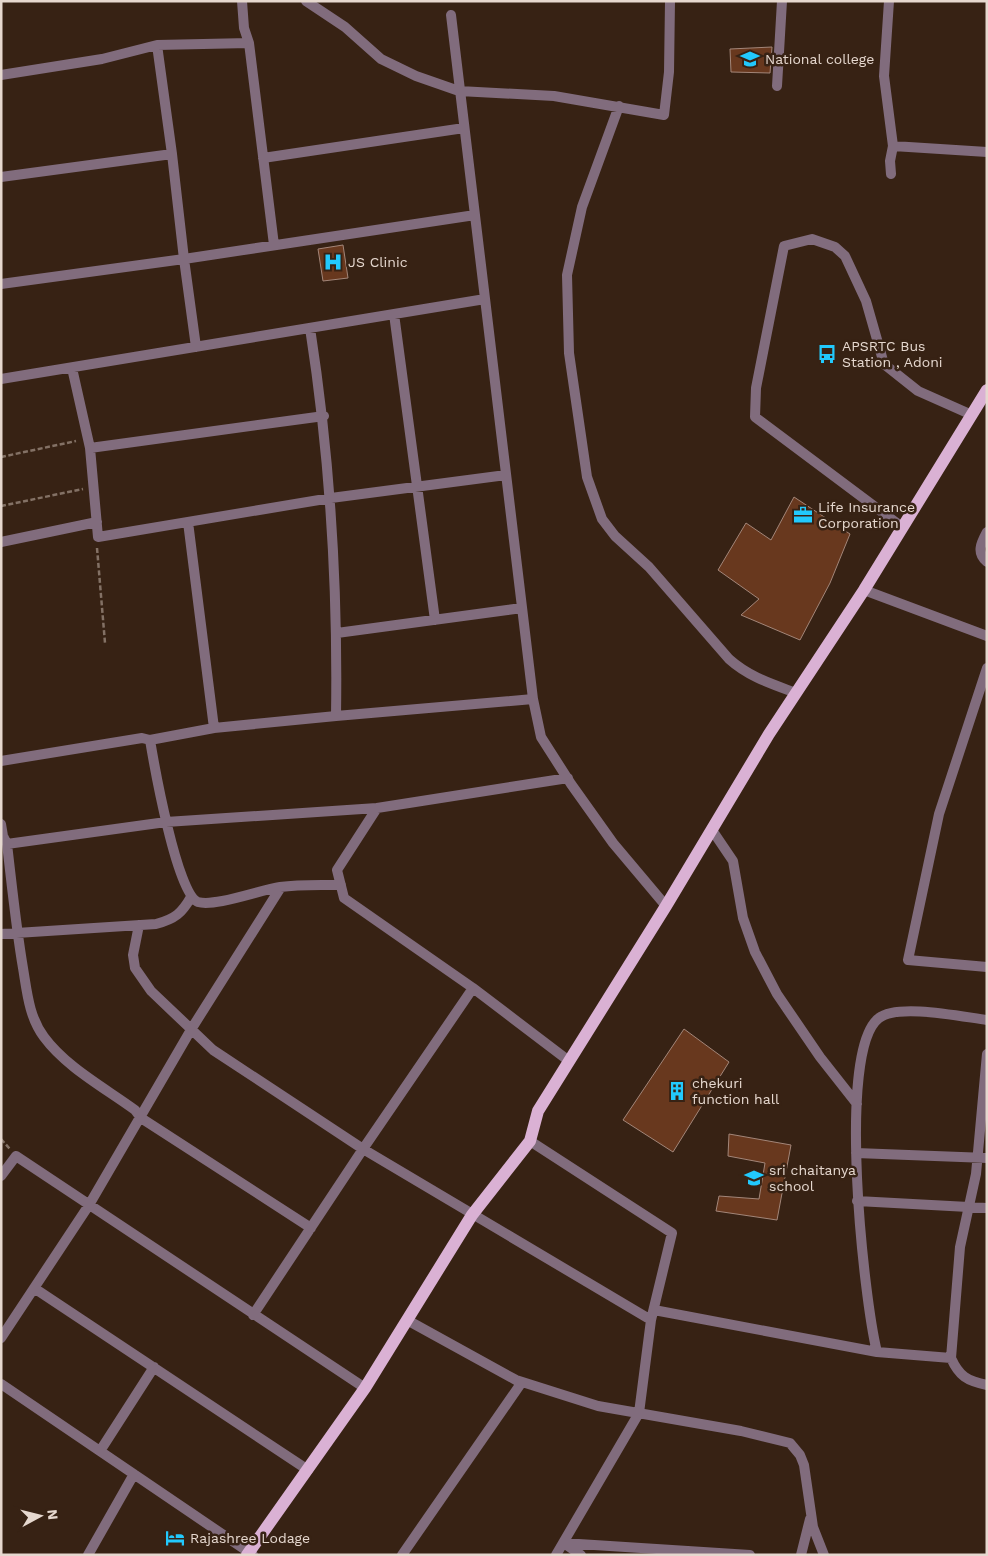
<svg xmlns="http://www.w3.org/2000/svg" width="988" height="1556" font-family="'Work Sans',sans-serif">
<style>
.building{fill:#68381e;stroke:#a38679}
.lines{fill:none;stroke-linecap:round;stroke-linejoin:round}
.path{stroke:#837165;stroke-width:2.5;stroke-dasharray:5 2.5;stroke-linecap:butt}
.minor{stroke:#816c7d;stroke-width:10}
.primary{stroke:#dab1d4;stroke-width:12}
.labels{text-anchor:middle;stroke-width:5;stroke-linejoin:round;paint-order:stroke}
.poi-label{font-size:14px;fill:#e6d8cf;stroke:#372214;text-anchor:start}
</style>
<rect width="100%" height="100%" fill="#372214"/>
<!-- building -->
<path class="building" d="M772,47L770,73L731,72L730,49Z
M343,245L348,278L323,281L318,249Z
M794,497L850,534L830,583L800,640L741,615L759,599L718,570L746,523L771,540Z
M684,1029L729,1062L673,1152L623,1120Z
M729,1134L791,1145L777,1220L716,1211L719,1196L759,1199L765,1163L728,1156Z"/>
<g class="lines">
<!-- path -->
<path class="path" d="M1,457L76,441
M1,506L83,489
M97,548L105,643
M1,1139L10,1149"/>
<!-- minor -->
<path class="minor" d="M242,1L244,28L249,43
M306,1L345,27L381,59L416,76L459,91L554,96L664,115L669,72L670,1
M889,1L884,76L893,146L987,152
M451,15L533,699L541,737L571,784L613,843L666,906
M157,45L249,43L274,245
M1,75L102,59L157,45L172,154
M777,86L782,1
M619,106L582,207L567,275L569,353L587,477L602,519L615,536L649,567L729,659C749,677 772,684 796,693
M263,158L464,128
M891,174L890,161L893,146
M1,177L172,154L184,259L1,284
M394,314L435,620
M310,328C330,457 338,586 336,716L533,699
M196,347L184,259L475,215
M72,368L90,448
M1,379L485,299
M324,416L90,448L98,537L331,498L506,475
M188,522L214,728L336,716
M902,527L755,417L756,388L784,246L812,239L835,247L845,256L866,301L884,364L918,391L972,415
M987,532C981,543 976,553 987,562
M1,542L97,522
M864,590L987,636
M337,633L522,608
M987,668L939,814L908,960L987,967
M150,740C154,764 177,895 198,902C215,907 260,890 280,887C300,884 321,885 341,885
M1,761L142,738L150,740L214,728
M568,778L377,808L337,870L344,898L473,988L569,1061
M1,824L3,836L7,844C12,886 16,927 23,968C27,992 29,1017 44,1037C66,1067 105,1088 135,1110L141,1118L311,1228
M712,830L733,861L743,918L755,952L777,994L820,1057L857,1104
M7,844L166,822L377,808
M139,925L133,955L135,968L151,991L213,1050L363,1149L651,1320
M1,934L156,924C175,919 182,913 191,897
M530,1141L672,1233L651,1320L639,1413L556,1555
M856,1153L987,1158
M1,1176L16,1156L365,1388
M857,1201L987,1208
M34,1288L308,1470
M654,1310L877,1352L951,1358C959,1376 967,1381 987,1385
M253,1315L363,1149L473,988
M407,1320L516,1380L598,1406L741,1431L790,1443L800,1455L804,1465L813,1527L824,1555
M1,1338L89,1205L192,1028L281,887
M877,1352C864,1300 836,1050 879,1018C898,1003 963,1017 987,1020
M951,1358L960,1247L976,1174L987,1054
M1,1384L253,1555
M100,1451L154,1367
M563,1543L750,1555
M565,1544L581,1555
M88,1555L134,1474
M402,1555L522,1382
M801,1555L810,1519"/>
<!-- primary -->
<path class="primary" d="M247,1555L365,1388L472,1215L530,1141L538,1111L666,906L769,734L864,590L987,390"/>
</g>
<!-- icons -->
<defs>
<g id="university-bare" transform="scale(1.5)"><path d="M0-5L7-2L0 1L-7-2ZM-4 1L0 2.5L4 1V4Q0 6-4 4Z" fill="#22c9fd" stroke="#372214" stroke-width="2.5" paint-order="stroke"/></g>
<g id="hospital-bare" transform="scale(1.5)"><path d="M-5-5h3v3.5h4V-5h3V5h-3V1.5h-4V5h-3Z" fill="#22c9fd" stroke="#372214" stroke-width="2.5" paint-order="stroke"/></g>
<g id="bus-bare" transform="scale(1.5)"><path d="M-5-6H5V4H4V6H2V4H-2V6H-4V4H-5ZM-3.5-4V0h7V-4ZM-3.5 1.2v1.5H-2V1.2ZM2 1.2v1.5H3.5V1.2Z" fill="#22c9fd" stroke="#372214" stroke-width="2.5" paint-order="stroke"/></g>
<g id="office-bare" transform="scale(1.5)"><path d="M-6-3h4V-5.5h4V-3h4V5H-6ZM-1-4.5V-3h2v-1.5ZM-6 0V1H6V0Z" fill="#22c9fd" stroke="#372214" stroke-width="2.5" paint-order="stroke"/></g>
<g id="building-bare" transform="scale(1.5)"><path d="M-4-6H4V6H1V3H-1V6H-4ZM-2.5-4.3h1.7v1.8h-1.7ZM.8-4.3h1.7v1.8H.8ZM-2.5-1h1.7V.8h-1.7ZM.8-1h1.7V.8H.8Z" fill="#22c9fd" stroke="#372214" stroke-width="2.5" paint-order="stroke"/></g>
<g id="school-bare" transform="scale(1.5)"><path d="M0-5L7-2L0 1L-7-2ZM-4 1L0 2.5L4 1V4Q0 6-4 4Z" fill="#22c9fd" stroke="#372214" stroke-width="2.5" paint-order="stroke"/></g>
<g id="hotel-bare" transform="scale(1.5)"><path d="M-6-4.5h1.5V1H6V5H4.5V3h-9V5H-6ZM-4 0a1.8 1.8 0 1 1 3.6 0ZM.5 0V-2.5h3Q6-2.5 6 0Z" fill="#22c9fd" stroke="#372214" stroke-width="2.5" paint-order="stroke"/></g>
</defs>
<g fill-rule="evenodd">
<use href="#university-bare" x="750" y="59"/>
<use href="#hospital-bare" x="333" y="262"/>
<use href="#bus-bare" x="827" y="354"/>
<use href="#office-bare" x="803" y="515"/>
<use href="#building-bare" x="677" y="1091"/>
<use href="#school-bare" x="754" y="1178"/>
<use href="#hotel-bare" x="175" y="1538"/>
</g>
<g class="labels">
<!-- poi labels -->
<g class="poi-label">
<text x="765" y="64">National college</text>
<text x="348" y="267">JS Clinic</text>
<text x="842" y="351">APSRTC Bus<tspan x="842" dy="16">Station , Adoni</tspan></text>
<text x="818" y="512">Life Insurance<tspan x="818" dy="16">Corporation</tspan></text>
<text x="692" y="1088">chekuri<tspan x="692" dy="16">function hall</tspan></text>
<text x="769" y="1175">sri chaitanya<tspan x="769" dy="16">school</tspan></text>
<text x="190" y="1543">Rajashree Lodage</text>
</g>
</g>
<!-- border -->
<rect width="988" height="1556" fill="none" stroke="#e6d8cf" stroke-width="5"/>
<!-- north arrow -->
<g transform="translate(40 1516) rotate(83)" stroke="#372214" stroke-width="4" paint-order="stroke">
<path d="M0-4L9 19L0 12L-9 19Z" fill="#e6d8cf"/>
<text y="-8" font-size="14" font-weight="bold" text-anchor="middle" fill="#e6d8cf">N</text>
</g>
</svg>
